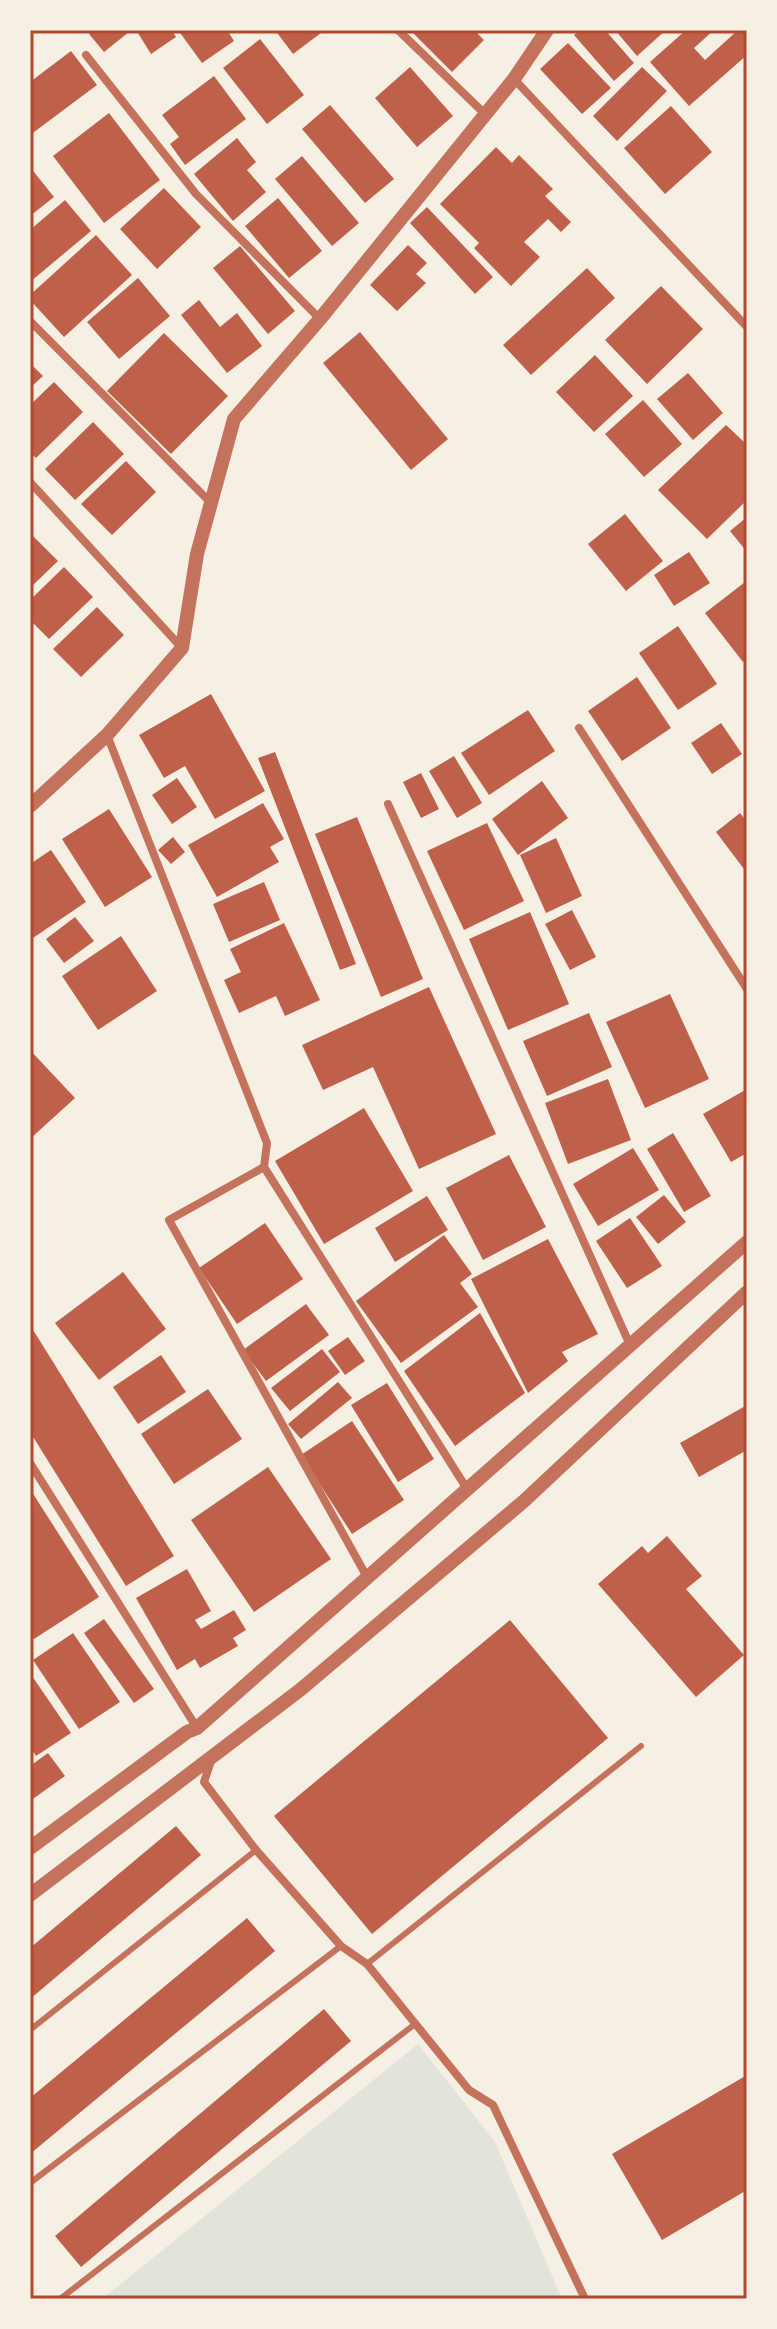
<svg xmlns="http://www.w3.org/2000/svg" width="777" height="2329" font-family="Signika,sans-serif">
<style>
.green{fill:#e2e4dc}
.building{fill:#bf614a}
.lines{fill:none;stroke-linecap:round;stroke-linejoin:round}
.service{stroke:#c5725c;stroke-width:6}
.minor{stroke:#c5725c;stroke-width:8}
.tertiary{stroke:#c5725c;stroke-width:14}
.neatline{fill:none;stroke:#b5482f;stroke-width:3}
</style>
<rect width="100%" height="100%" fill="#f6efe4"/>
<!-- green -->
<path class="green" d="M418,2044L495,2142L562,2299H102Z"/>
<!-- building -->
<path class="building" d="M94,30H127L129,32L104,52L89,34Z
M136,30H172L176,37L151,54Z
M178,30H227L234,41L202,63Z
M275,30H325L293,54Z
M410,30H474L484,40L452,72Z
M580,30H605L634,63L614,81L574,35Z
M615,30H666L637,56Z
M686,30H714L694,48L705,60L738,30H742L747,35V55L689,106L650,62Z
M260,39L304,95L267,124L223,68Z
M568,43L611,88L582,114L540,69Z
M71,51L97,85L30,135V82Z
M410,67L453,116L417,147L375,98Z
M642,67L667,91L617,141L593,116Z
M214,76L246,119L185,165L170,144L179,137L162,115Z
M330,105L394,179L365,203L302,129Z
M671,106L712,152L665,194L624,148Z
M109,113L160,180L104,223L53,156Z
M237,138L256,162L247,170L266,192L233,221L194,174Z
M496,147L512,163L519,155L553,189L545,196L571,222L561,232L548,219L524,242L540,257L511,286L474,248L479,243L440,204Z
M302,156L359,223L332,246L275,179Z
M30,167L54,197L30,216Z
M164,188L201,227L157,269L120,229Z
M278,198L322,251L289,278L245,226Z
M65,200L91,231L30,282V230Z
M427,207L493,277L475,294L410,223Z
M96,235L132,275L64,337L30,300V295Z
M408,245L427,263L416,274L426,283L397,311L370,285Z
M240,246L295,311L268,334L213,268Z
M587,268L615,298L531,375L503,345Z
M138,278L170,316L119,359L87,322Z
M661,286L703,329L647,384L605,340Z
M199,300L220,327L237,313L262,346L227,373L181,315Z
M360,332L448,439L411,470L323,363Z
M164,333L228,396L171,454L107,391Z
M595,355L633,396L594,432L556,392Z
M30,363L43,376L30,388Z
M688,373L723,413L693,440L657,399Z
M54,382L83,412L36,458L30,452V405Z
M643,400L682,444L644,477L605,434Z
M93,422L124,454L75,500L45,469Z
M726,425L744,442L747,439V500L707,539L658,490Z
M126,461L156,492L112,535L81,504Z
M625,514L663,561L626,591L588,544Z
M747,517V552L730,531Z
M30,533L58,561L30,588Z
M689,552L710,583L674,606L654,575Z
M64,567L93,597L49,639L30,620V600Z
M745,582L747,585V659L743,662L705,613Z
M97,607L124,635L81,677L53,649Z
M678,626L717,684L678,710L639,653Z
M637,677L671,728L622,761L588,711Z
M211,694L265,791L215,819L185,766L164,778L139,735Z
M528,710L555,751L489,795L461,753Z
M721,723L742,754L712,774L691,743Z
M275,752L356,964L340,970L258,758Z
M454,756L482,803L457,818L429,771Z
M421,773L439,809L421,818L403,782Z
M177,778L197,807L172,824L152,795Z
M542,781L568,818L518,855L492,819Z
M263,803L284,839L270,847L279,862L217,897L188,845Z
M109,809L152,877L105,907L62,839Z
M740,813L747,822V873L716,832Z
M357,817L423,979L381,997L315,834Z
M487,823L524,901L464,930L427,851Z
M173,837L185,852L171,864L158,850Z
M556,838L582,896L546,913L520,855Z
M51,850L86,902L30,940V864Z
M264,882L280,920L229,942L213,904Z
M572,910L596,957L570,970L545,924Z
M530,912L569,1004L508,1030L469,939Z
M75,917L94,941L64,963L46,939Z
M284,923L320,1000L285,1016L276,996L239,1013L224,980L241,972L230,949Z
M121,936L157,991L98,1030L62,976Z
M429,987L496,1134L419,1169L373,1067L323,1090L302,1045Z
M670,994L709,1079L645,1108L606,1022Z
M589,1013L612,1067L547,1096L523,1041Z
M30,1050L75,1098L30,1139Z
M608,1079L631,1140L568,1164L545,1103Z
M747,1089V1153L731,1162L703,1114Z
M364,1108L413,1191L324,1244L275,1161Z
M673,1133L711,1196L684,1212L647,1149Z
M633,1148L659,1190L598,1226L573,1184Z
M509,1155L546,1227L483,1260L446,1188Z
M664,1195L686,1222L658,1244L636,1217Z
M427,1196L448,1230L395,1262L375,1228Z
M630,1218L662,1266L627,1288L596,1241Z
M265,1223L303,1279L237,1324L199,1268Z
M444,1235L472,1274L460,1283L478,1307L401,1363L356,1301Z
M548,1239L598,1334L562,1352L568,1361L528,1393L471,1279Z
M123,1272L166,1329L99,1380L55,1323Z
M306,1304L329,1335L266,1381L243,1350Z
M480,1313L525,1393L455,1446L404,1371Z
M30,1325L174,1556L126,1586L30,1432Z
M348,1337L365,1361L345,1375L328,1351Z
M322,1349L340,1372L290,1411L271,1388Z
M161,1355L186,1392L138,1424L113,1387Z
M338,1382L352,1398L301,1439L288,1424Z
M387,1383L434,1459L398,1482L351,1405Z
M208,1389L242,1439L174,1484L141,1434Z
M747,1405V1450L699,1477L680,1443Z
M352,1421L404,1500L352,1534L301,1455Z
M268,1467L331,1559L254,1612L191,1520Z
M30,1489L99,1597L34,1639L30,1633Z
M667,1536L702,1576L686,1589L744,1655L696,1697L598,1584L642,1546L648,1553Z
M187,1569L211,1611L195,1620L201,1629L234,1610L246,1630L233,1638L238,1646L200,1668L195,1659L177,1670L136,1598Z
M104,1619L154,1689L134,1703L84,1633Z
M510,1620L608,1738L372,1934L274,1816Z
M73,1633L120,1702L79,1729L33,1660Z
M30,1673L71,1733L36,1756L30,1747Z
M48,1753L65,1776L30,1801V1766Z
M176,1826L201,1855L30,1999V1948Z
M247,1918L275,1951L30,2154V2098Z
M324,2009L351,2041L81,2267L55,2236Z
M747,2075V2190L662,2240L612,2154Z"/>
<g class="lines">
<!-- service -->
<path class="service" d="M367,1964L641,1746
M30,2030L256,1850
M30,2183L341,1946
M60,2299L415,2024"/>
<!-- minor -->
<path class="minor" d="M398,30L485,114
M86,55L196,194L320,319
M514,79L747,327
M30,321L211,503
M30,482L181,647
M579,728L747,989
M107,735L267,1143L264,1167
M388,804L630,1345
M264,1167L169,1220L367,1577
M264,1167L467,1489
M30,1463L197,1728
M212,1758L204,1782L256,1850L341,1946L367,1964L469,2090L493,2105L585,2299"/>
<!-- tertiary -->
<path class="tertiary" d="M30,806L107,735L182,648L197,554L234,419L320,319L514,79L547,30
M30,1848L187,1732L197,1728L747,1242
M30,1895L300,1690L524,1501L747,1292"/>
</g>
<!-- border -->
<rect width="777" height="2329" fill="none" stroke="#f6efe4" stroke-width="64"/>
<rect x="32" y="32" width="713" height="2265" class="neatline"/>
</svg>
